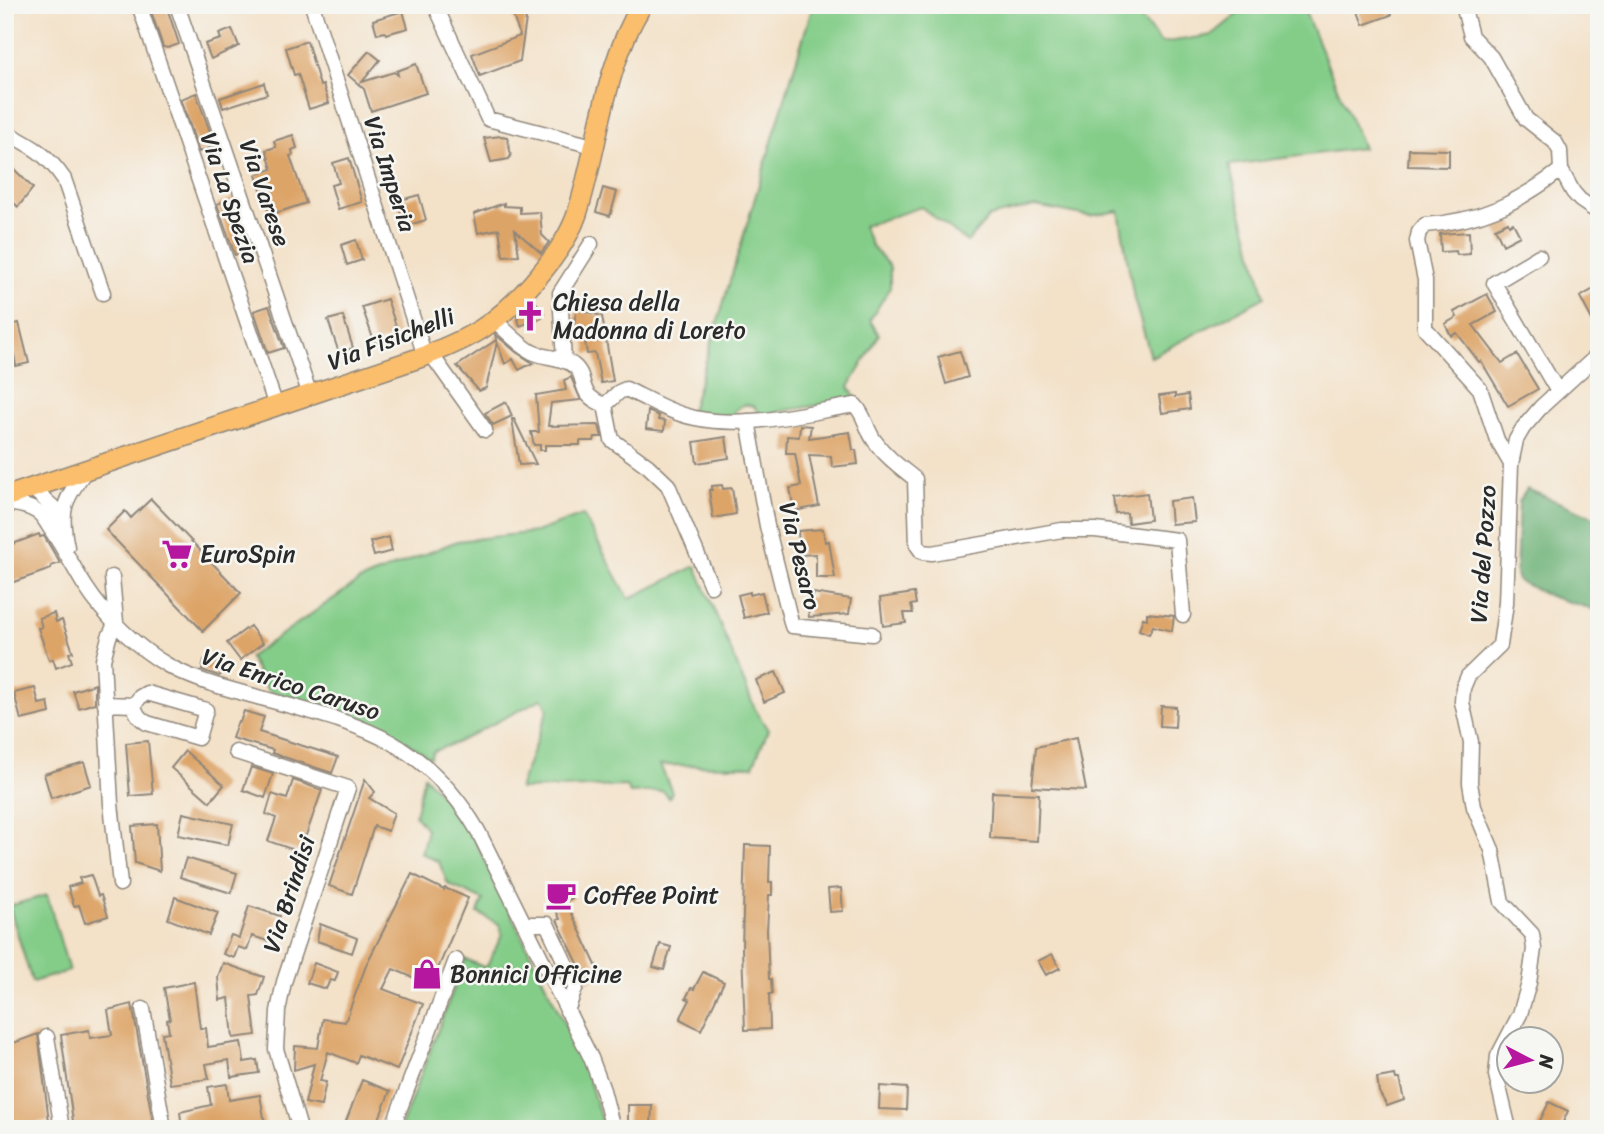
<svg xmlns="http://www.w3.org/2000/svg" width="1604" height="1134" font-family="Sriracha,sans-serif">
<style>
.green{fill:#84cd89;stroke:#587c5a;stroke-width:2}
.forest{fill:#6bb075;stroke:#4b6e50;stroke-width:2}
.building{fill:#dda468}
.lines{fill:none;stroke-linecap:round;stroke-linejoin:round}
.minor-casing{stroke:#8f867a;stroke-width:17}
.major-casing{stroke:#8f867a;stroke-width:22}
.minor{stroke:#fff;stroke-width:14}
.major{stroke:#fabe6d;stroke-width:19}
.labels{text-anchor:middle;stroke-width:5;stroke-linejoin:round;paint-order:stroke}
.street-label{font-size:24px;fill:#2b2b2b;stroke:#f6f6f2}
.poi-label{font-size:24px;fill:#2b2b2b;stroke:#f6f6f2;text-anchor:start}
</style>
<rect width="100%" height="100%" fill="#f6f6f2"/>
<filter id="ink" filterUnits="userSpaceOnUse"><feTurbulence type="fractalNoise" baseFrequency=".0143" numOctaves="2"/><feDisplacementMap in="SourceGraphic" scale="14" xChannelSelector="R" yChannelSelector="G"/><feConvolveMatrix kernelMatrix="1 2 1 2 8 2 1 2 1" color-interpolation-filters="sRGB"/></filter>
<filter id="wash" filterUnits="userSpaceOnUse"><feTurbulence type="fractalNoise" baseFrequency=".00686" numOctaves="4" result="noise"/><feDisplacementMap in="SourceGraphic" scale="28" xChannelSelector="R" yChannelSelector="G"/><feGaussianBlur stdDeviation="1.57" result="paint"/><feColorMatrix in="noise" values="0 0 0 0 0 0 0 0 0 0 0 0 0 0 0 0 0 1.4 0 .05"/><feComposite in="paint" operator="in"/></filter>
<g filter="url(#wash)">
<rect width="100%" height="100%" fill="#f3e1c8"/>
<!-- green -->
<path class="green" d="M813,5H1135V11L1161,43L1212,35L1249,5H1302L1363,148L1229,165L1265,297L1151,357L1134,299L1119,211L1089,216L1035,206L989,217L967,242L921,207L863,226L871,245L890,267V288L870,320L879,335L849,387L856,399L759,415L755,407C744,401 738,407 731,416L690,414Z
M583,515L629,599L696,566L755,709L768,730L753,766L660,765L672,792L669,798L663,791L630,793L626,786L519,789L548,709L543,698L456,743L433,751L430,758L387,729L363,719L268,691L249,657L359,581L457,541L536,532Z
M424,776L459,813L476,842L583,1061L604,1129H400L465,959L486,968L502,935L500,925L478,913L483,900L448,884L439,862L421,853L427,830L415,815Z
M47,895L69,971L32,982L9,906Z"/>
<!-- forest -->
<path class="forest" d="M1527,489L1599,519V611L1552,597L1518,581L1516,574L1519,501Z"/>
<g id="blocks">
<!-- building -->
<path class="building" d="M149,5H166L179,44L168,48L163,47Z
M509,5H528L520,61L480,76L472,54L520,36Z
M1366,5H1387L1391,15L1363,25L1357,9Z
M403,11L408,28L386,34L385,32L377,34L373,20Z
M232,29L239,46L211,59L205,44L221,39L219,34Z
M307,41L320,86L323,85L329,103L309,109L298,74L294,75L286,48Z
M369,51L380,60L362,82L394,72L398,75L397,71L416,64L426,93L371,111L364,89L348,75Z
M264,83L267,94L223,108L220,98Z
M196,93L215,146L199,152L181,99Z
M293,135L297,148L292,150L293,155L290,156L306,203L270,215L256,175L272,169L266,150L276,147L274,141Z
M501,136L507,137L511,155L509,159L491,162L484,138Z
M1409,149L1449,150V167L1408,166Z
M349,158L362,202L338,209L331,185L339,183L333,163Z
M5,160L33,188L18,207L5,194Z
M603,188L617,192L610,216L596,212Z
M419,195L426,220L405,226L397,201Z
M233,198L250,250L235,255L217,204Z
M504,203V206L520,207V213L540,212L542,235L549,242L541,253L515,230L519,255L503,256L499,229L478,233L474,214Z
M1508,222L1509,225L1513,223L1520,236L1503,245L1495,228Z
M1469,232L1470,254L1457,255L1456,251L1441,252L1440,234Z
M356,240L362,260L347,265L341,245Z
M1599,286V333L1580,297Z
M1487,294L1497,312L1473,325L1502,363L1517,354L1538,389L1508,406L1481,361L1479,362L1457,333L1451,336L1445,324L1457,317L1454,312Z
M387,299L399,335L375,344L362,307Z
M534,300L544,313L542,318L520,326L517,316Z
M269,306L284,348L268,353L254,311Z
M577,309L602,316L613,381L601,383L595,353L587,354L584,335L572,331Z
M343,316L353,348L339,353L328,320Z
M19,323L29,363L16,366L12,343L5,345V326Z
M495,334L516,352L533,363L519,370L513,359L505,364L497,342L486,388L479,391L457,366L496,340Z
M960,351L968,377L946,384L938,357Z
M571,377L581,400L551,403L548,426L599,425L602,437H595L594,441H580V445H545V450H540V445H534L531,432H539L536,395L566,390L564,380Z
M1175,394V397L1188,395L1190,409L1162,413L1159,396Z
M506,402L512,416L493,425L485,413Z
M648,411L659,416L658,420L665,421L664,431L646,429Z
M512,419H514L536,464L519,465Z
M800,425L811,426L809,438L850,432L853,450H856L858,464L832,467L831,456L809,455L819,506L794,511L790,488L801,486L795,453H786L787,436L799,437Z
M726,437L729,458L697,463L694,442Z
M722,485L723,489L732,488L736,514L713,518L709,490H712V486Z
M1147,493L1150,520L1128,523L1127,513L1116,514L1114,497Z
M1192,498L1195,522L1171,524L1169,501Z
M151,499L241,593L203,631L106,530L125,511L131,518Z
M823,529L825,542L829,541L835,578H816V554L800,555L798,531Z
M39,534L40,537L44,536L60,563L51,566V569L5,585V547Z
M389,537L392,551L374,556L370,542Z
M750,592V595L762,592L767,612L744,618L738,595Z
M813,593L851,599L849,614L809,617L807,598L813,597Z
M914,593L916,604L911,605L913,613H904L906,623L883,626L880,598Z
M54,613L56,622L62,620L73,652L69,653L72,662L56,668L53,659L49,660L38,628L42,627L39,618Z
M1147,613L1174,616L1172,631L1153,626L1149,634L1139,630L1143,618L1147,619Z
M250,626L263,643L240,660L227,643Z
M204,660L231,667L219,676L202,670Z
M776,672L785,693L764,702L756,680Z
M95,684V703L79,708L73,691Z
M35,688L39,704L48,702L50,713L21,720L14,693Z
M1161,706L1176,707L1175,727L1160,726Z
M244,711L264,717L259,732L338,757L332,773L272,753L273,750L232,738L238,721L240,722Z
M1076,738L1086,790L1032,787L1036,747Z
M148,741L153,794L130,796L126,743Z
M185,751L224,785L210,802L171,768Z
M84,762L91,785L51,798L44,774Z
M251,767L273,774L265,798L243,790Z
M365,779L375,792L369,798L394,813L388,831L374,826L352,894L329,886Z
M293,780L322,790L300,852L268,841L276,818L266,814L272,794L287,799Z
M992,792L1039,794L1037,841L990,838Z
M183,813L233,824L228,845L178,835Z
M157,824L160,871L135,863L132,826Z
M745,845L770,846L769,882H772V895H769L767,931L769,979H771L772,994H769L770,1029L745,1030L742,948Z
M186,858L237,873L231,893L180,877Z
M412,874L444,890L445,888L468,898L431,985L393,969L383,989L423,1004L397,1070L359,1055L356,1063L328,1052L320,1081L326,1082L321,1106L305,1103L314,1064L294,1070L295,1046L318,1048L323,1019L345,1022L367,963Z
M91,875L98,896L101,895L108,916L85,923L79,905L74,906L68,887L81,883L79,878Z
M567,883L573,898L566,901L601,976L587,982L557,920L560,919L548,892Z
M841,888L843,911L830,912L828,889Z
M175,897L218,913L209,935L168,919Z
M249,906L280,916L271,942L252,936L247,950L238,947L234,958L223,954L231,935L239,938Z
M320,924L357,938L352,953L317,941Z
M660,944L671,947L664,970L653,967Z
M1052,954L1060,968L1046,975L1038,961Z
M223,963L264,977L258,995L251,996L256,1035L233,1038L229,998L220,1000L218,977Z
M314,963L338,972L335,981L330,980L326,989L307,983Z
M703,972L724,982L701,1030L680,1019L690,1000L686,998L691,988L694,989Z
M194,982L200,1028H206L208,1047L241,1042L244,1062L257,1060L259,1073L231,1077L229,1060L206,1064L209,1079L170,1084L162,1033L169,1032L167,1020L170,1019L164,988Z
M132,1004L154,1129H74L61,1035L89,1030L90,1038L112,1035L108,1010Z
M38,1034L49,1121L13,1127L11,1110L5,1111V1046Z
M1395,1075L1396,1079H1399L1404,1100L1387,1106L1379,1092L1377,1078Z
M362,1080L390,1091L375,1129H343Z
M227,1084L229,1100L260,1095L266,1129H182L180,1112L211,1105L208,1087Z
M880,1086L907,1088L906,1110L879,1109Z
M1549,1102L1568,1111L1560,1129H1536Z
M628,1105H652L651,1127H628Z"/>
</g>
</g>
<g filter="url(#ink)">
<use href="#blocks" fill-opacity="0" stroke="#8f867a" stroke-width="2"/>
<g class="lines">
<!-- minor casing -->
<g class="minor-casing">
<path id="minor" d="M139,5L276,406
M177,5L310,395
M312,5L425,356
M435,5L488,119L593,146
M1463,5L1471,36L1491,57L1526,119L1555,142L1560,151L1561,170L1573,192L1580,200L1599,213
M5,132C32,146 47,154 64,179L103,293
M1539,256L1494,283L1557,390
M494,320C506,330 518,344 532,352C544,358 562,357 573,365C590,378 574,394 605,405L619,392L626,389C649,400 671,413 695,418C747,429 804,413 855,405C865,415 866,429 874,440C885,456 900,467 915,479L917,545L922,552L932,553L1062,530H1095L1177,540L1183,615
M431,354L485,430
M564,361L560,293L591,244
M605,405L612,440L648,466L668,485L711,586
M748,421L767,526L792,626L872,634
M1511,464L1497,440L1480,389L1425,328V280L1417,241L1419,232L1425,225C1481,221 1516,204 1561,170
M33,489L53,507L61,523
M5,503C17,504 31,506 40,514C45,518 48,526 52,531C64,549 74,568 85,586C105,617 137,648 169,666C196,681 225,688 254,696C354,724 421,734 478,831L591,1058L603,1090L613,1129
M67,547C59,510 64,500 86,470
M112,577L116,622L109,637L103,660L111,804L120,884
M147,693L206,710L198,738L147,723C139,718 136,714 134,705L140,697Z
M105,704L134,705
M236,752L348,788L284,982L278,1011L276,1049L300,1129
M524,924H547L576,986L567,1011
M143,1009L164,1129
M47,1037L62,1129
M392,1129L456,960
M1509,1129L1496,1075L1498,1056L1520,1014L1529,983L1534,949L1532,934L1502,902L1492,850L1474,807L1470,783L1471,742L1462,702L1463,688L1468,676L1500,645L1506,603L1511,464L1516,440L1523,428L1541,407L1599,354"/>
</g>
<!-- major casing -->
<g class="major-casing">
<path id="major" d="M5,497L425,356C444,348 465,340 483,328C516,306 564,253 577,214C599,145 603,68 642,5"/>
</g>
<!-- minor -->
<use href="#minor" class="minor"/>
<!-- major -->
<use href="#major" class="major"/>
</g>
</g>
<!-- icons -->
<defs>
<g id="church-bare" transform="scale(2.415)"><path d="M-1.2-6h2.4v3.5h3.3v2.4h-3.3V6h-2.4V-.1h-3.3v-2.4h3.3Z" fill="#b5179e" stroke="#f6f6f2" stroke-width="2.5" paint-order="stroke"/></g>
<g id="supermarket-bare" transform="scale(2.415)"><path d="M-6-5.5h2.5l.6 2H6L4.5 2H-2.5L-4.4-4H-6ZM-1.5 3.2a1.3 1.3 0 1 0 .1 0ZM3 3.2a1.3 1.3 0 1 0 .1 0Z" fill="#b5179e" stroke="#f6f6f2" stroke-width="2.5" paint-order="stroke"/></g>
<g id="cafe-bare" transform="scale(2.415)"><path d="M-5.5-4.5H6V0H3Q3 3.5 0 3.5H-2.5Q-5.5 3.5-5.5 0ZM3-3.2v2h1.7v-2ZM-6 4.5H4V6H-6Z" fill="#b5179e" stroke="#f6f6f2" stroke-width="2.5" paint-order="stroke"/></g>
<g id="shop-bare" transform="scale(2.415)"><path d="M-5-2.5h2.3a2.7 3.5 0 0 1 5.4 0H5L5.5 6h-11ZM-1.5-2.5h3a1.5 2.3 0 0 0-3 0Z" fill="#b5179e" stroke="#f6f6f2" stroke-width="2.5" paint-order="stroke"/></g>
</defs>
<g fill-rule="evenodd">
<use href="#church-bare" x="530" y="316"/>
<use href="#supermarket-bare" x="177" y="554"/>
<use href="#cafe-bare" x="561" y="895"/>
<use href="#shop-bare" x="427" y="974"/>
</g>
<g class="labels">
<!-- street labels -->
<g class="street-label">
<text transform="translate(390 174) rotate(72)" y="8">Via Imperia</text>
<text transform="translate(265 193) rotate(71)" y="8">Via Varese</text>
<text transform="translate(230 198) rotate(71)" y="8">Via La Spezia</text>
<text transform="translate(391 339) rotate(-21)" y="8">Via Fisichelli</text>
<text transform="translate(1483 554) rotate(-86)" y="8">Via del Pozzo</text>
<text transform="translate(800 556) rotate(76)" y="8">Via Pesaro</text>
<text transform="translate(291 684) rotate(18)" y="8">Via Enrico Caruso</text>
<text transform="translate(289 894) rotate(-72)" y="8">Via Brindisi</text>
</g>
<!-- poi labels -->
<g class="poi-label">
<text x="553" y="310">Chiesa della<tspan x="553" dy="28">Madonna di Loreto</tspan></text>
<text x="200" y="562">EuroSpin</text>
<text x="584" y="903">Coffee Point</text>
<text x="450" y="982">Bonnici Officine</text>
</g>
</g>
<!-- margin -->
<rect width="1604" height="1134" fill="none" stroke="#f6f6f2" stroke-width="28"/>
<!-- north arrow -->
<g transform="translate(1530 1060) rotate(96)"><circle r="33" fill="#f6f6f2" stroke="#a5a5a2" stroke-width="2"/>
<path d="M0-5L12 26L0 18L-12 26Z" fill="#b5179e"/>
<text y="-10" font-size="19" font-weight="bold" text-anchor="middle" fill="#2b2b2b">N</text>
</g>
</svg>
